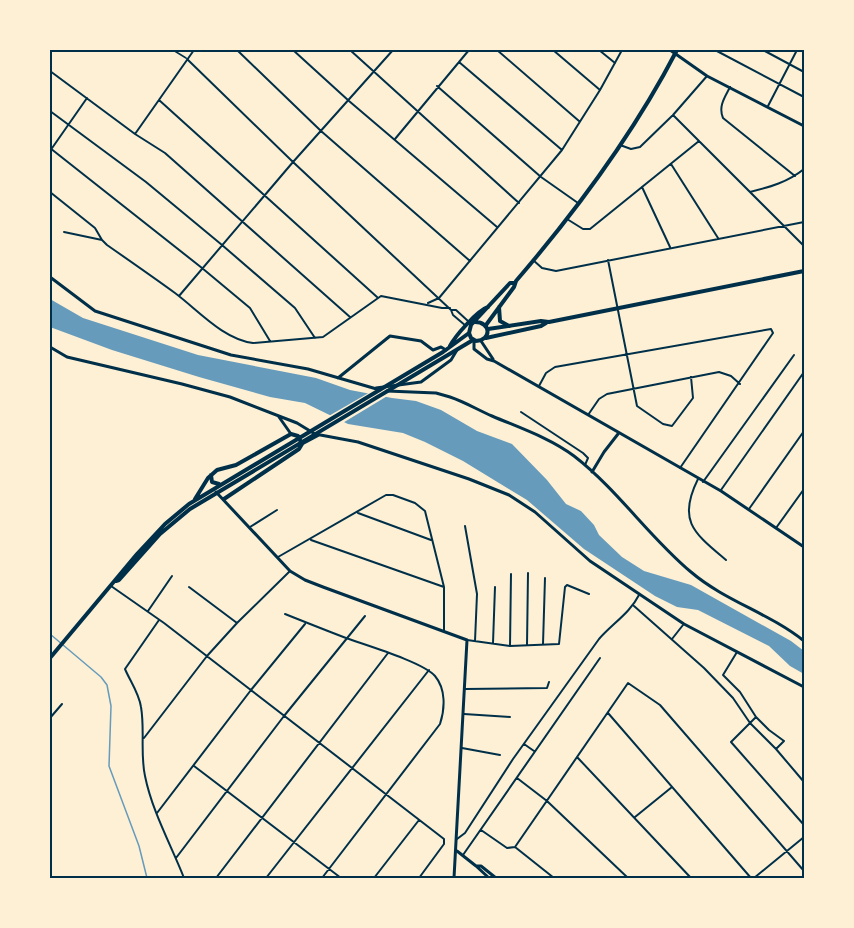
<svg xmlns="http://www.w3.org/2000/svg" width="854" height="928" font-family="'Space Grotesk',sans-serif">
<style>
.water{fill:#669bbc}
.pier{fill:#fdf0d5}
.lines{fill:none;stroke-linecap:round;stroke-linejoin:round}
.stream{stroke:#669bbc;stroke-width:1.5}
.service{stroke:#003049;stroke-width:1.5}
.minor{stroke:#003049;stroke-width:2}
.tertiary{stroke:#003049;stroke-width:3}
.secondary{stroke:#003049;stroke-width:3}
.primary{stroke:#003049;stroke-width:4}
.trunk{stroke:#003049;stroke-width:4}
.neatline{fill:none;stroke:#003049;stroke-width:2}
</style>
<rect width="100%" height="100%" fill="#fdf0d5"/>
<!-- water -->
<path class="water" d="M50,299L83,318L198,355L316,378L350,390L392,398L416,401L441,410L477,431L512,444L547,480L566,504L581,511L594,525L599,535L622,557L644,571L691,585L791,641L804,651V674L790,666L769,646L698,610L677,607L655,596L584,549L527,500L463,461L425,442L403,433L348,424L305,403L270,397L199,377L112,350L50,327Z"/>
<!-- pier -->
<path class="pier" d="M372,391L389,395L341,424L327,417Z"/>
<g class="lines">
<!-- stream -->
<path class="stream" d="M50,634L101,677L107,685L111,706L109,766L139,846L147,878"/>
<!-- service -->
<path class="service" d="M173,50L186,58"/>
<!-- minor -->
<path class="minor" d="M237,50L321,131L470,261
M293,50L349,101L497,227
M350,50L519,203
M497,50L579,121
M553,50L600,90
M599,50L615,63
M715,50L804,97
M763,50L804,72
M50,53L52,50
M187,59L293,162L451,310L453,315L466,326
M459,62L562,150
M50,71L135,134L165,153L350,317
M437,86L541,177L578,203
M730,87C725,97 718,106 723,118L795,176
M159,100L377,297
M768,106L797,50
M50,111L146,182L222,245L295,308L315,338
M673,115L804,246
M135,134L194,50
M395,139L469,50
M620,145L631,149L640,147L673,115L707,76
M50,148L202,268L250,308L270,341
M50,151L87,98
M671,164L718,238
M642,187L670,247
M50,192L95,228L102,240L107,245C130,261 153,277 175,293C199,311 223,339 253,343L323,337L381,296L442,308H450
M750,192C770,187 788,182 804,169
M567,219L583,229H590L699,141
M64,232L102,240
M533,260L542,268L556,271L804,222
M608,260L637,406L663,424L672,426L693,398L691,377
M179,296L293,162L393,50
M428,303L439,298L562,150L600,90L622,50
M451,310H456L468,321
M539,386L546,373L555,367L771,329L773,333L680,468
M521,412L583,453L588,458L585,465
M588,415L599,399L607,394L719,372L731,376L740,384
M698,479C677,521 694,533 726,560
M703,482L794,355
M721,490L804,372
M749,509L804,431
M358,513L431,540
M465,526L477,594L475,641
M250,527L277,510
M776,528L804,489
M311,540L444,587
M278,557L386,495H393L415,503L425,511L444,587V631
M111,586L164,623L444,839V844L419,878
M189,587L237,623
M634,606L704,668L733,698L750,723L776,749L804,782
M148,611L172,576
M285,614C305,622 325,630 346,638C365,645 423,662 435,676C446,689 445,709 440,724L322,878
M159,620L125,669C130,681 139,693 141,707C145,730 140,753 145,776C152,811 171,845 184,878
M672,639L683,625
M467,640L510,646L559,644L565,587L567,585L589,594
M493,643L495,587
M543,644L545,578
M527,645L528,573
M510,646L511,574
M737,652L723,675L740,692L756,717L731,742L804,825
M465,689L547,688L549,682
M608,713L751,878
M464,714L510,717
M756,717L769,730L784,741L776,749
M50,718L62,704
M144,738L207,656L237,623L290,571
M524,744L534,751
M462,748L500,755
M577,757L691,878
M194,766L341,878
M517,778L547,801L628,878
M157,813L251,690L305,624
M635,817L672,787
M481,830L507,848L515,847L554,878
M457,839L465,833L513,759L599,639C612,624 630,613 639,595
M515,847L628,683L660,705L804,871
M463,855L600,658
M176,858L284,716L365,616
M216,878L388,653
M266,878L429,670
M374,878L419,820
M754,878L804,837"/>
<!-- tertiary -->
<path class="tertiary" d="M670,50L707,76L804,126
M50,277L95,311L231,355L308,369L380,390
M50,347L67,357L182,384L230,397L297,423L315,434L358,442L469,479L509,495L535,512L590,561L684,624L804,687
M338,378L390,336L421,341L433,350L441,347L446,350
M376,388L421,382L451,360L457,350
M387,391L436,393L450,397C465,402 478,410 492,416C520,428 550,438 574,456C618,490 649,537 691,572C725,601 769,613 804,641
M279,417L291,434
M304,443L319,435
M592,472L604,452L618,434
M457,851L476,866L489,878
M476,866H481L496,878"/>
<!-- secondary -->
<path class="secondary" d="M474,340V349L487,359L494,361L721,491L804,547
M481,341L493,359
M216,492L290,571L305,580L323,587L467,640L454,878"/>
<!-- primary -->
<path class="primary" d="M488,329L541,321L549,322L804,271
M486,338L541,326L546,323"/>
<!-- trunk -->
<path class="trunk" d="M499,307L500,321L509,326
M486,325L514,287L516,281C577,210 634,133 677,50
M469,333L471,325L510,283H514
M469,333L471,338L476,341C492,340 491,322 475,322
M450,346C455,336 477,311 488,307
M211,475L212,482L219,484
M195,499L208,478L217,470L236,465L291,434L298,436L302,444L299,449L224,499
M116,581L119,580L160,534L190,509L473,340
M50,658L137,554L165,524L189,504L443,352L469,333"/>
</g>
<!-- border -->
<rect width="854" height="928" fill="none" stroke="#fdf0d5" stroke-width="102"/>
<rect x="51" y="51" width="752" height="826" class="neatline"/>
</svg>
